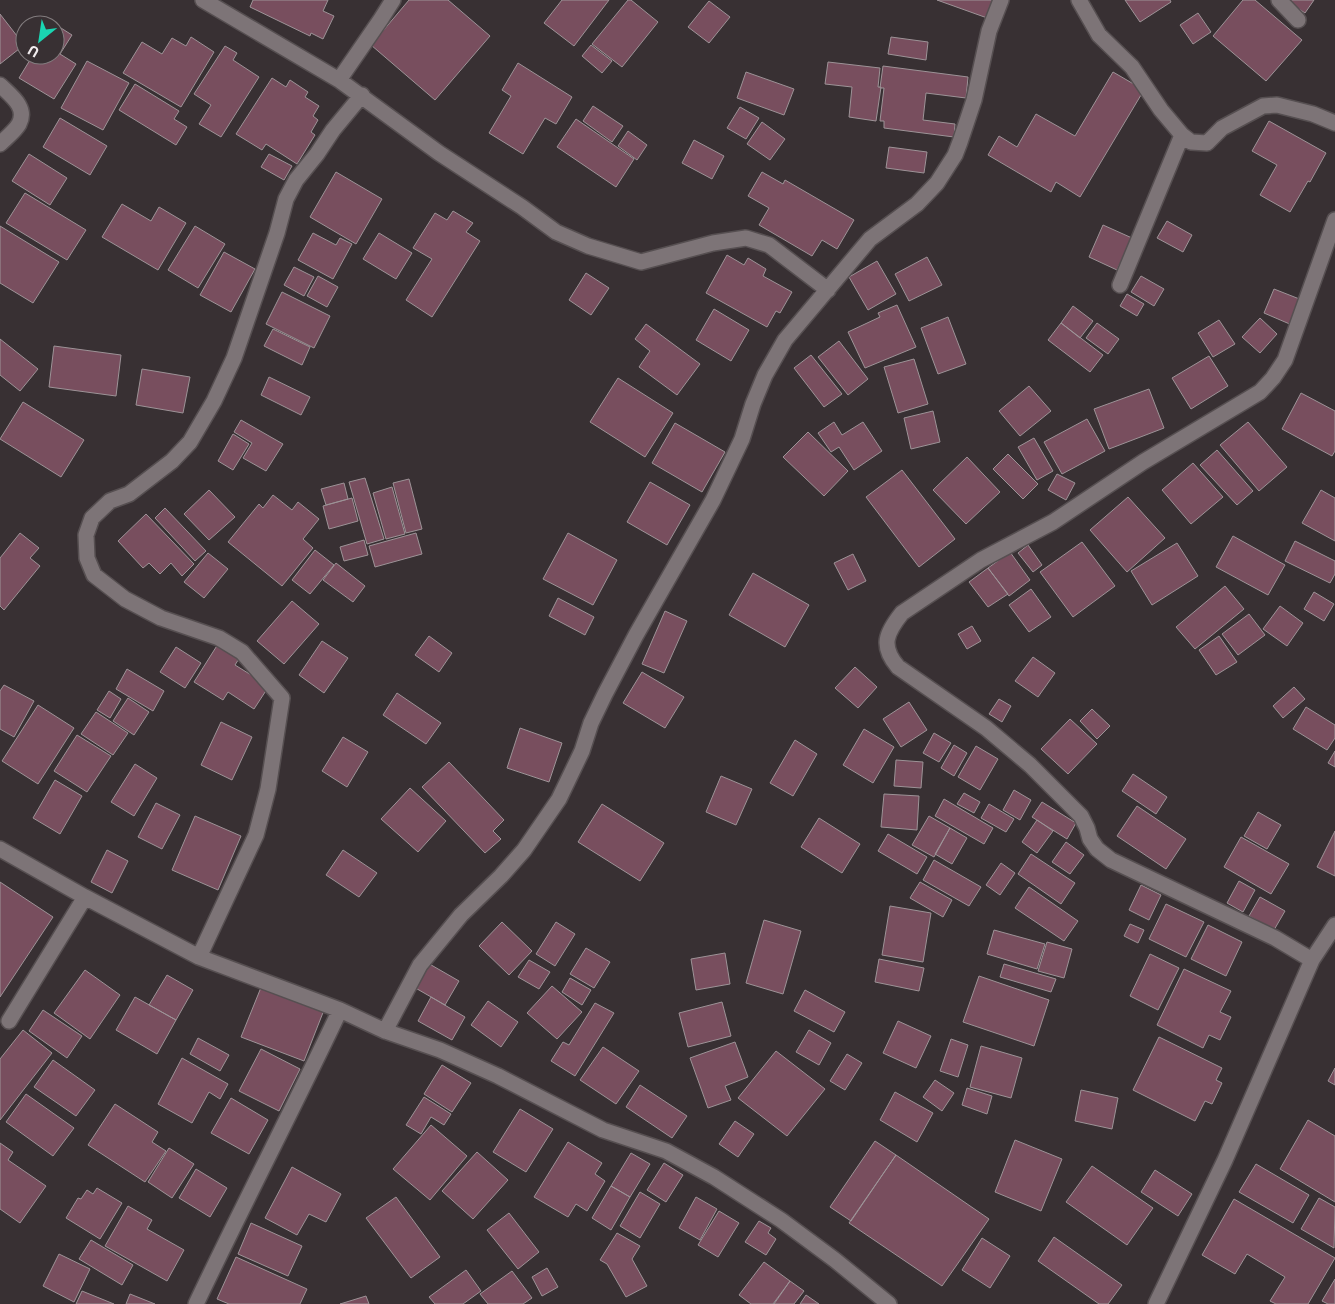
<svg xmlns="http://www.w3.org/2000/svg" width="1335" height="1304" font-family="'Open Sans',sans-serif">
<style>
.building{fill:#784e5e;stroke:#9d9397}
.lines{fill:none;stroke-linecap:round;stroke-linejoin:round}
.street-casing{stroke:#564f51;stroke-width:18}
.street{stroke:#7d7477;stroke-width:15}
</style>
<rect width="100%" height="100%" fill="#383033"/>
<!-- building -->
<path class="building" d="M253,0H328L323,11L334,16L323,39L311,33L310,36L250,7Z
M409,0H448L490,36L435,100L371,45Z
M562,0H609L574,46L544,23Z
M628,0H631L658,22L622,67L592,44Z
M937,0H996L990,19Z
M1125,0H1170L1171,2L1140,22Z
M1243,0H1255L1302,40L1266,81L1213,36Z
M1285,0H1314L1305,13Z
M709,1L730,17L709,43L688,27Z
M1198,13L1211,32L1193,44L1180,25Z
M0,14L24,45L0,64Z
M53,23L72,35L60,54L76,64L54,99L19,78L33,55H55V25H52Z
M191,37L214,52L181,107L123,73L142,42L162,54L172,38L186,46Z
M891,37L928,42L926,60L888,54Z
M591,45L612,61L602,73L582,56Z
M225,46L237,53L233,60L259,77L221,137L199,124L211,105L194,94Z
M87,61L129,83L103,130L61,108Z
M828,62L880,68L878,87H881L876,121L849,117L852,87L825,84Z
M518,63L572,97L556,124L545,118L523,154L489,133L511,96L502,90Z
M883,66L968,77L966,98L926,93L923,120L955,124L954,137L884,128V121H880L884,88H880Z
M746,72L794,89L784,115L737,98Z
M1113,72L1144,90L1080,197L1056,182L1051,192L988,155L999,136L1017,147L1036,114L1075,136Z
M272,78L286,87L290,80L308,92L305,97L319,106L313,116L318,120L311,132L315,135L297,164L266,144L262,150L236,134Z
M135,84L179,111L174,119L187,127L176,145L119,110Z
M593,106L623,126L612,142L583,121Z
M740,107L759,118L746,139L727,128Z
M60,118L107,146L90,175L43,147Z
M576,119L634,159L616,187L557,147Z
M1269,121L1326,153L1310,182L1308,181L1290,212L1260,195L1277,165L1252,151Z
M762,122L785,139L770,160L747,144Z
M628,131L647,145L637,160L618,146Z
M694,140L724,156L712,179L682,163Z
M889,147L927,152L924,173L886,168Z
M29,154L67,178L50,205L12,181Z
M269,154L292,166L284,180L261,167Z
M336,172L382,199L356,244L310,217Z
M762,172L783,184L785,180L854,220L837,249L822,240L812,256L759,225L769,208L748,196Z
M25,193L86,230L67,260L6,223Z
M122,204L151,221L159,207L186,223L158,270L102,237Z
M453,211L473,223L466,232L480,241L432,317L406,300L432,259L413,248L435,213L447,220Z
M1167,221L1192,235L1183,252L1157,238Z
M1103,225L1132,238L1117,270L1089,257Z
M0,226L59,262L33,303L0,283Z
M195,226L225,244L198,288L168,270Z
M313,233L336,245L340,238L352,244L333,279L298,260Z
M379,233L412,253L396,279L363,259Z
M224,252L255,269L231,312L200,295Z
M727,255L744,265L748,258L766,269L763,276L792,292L780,313L776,311L767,327L706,293Z
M927,257L942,285L909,301L895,274Z
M877,261L896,294L868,310L849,277Z
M294,267L314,277L304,296L284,285Z
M586,273L609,288L591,315L569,300Z
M318,276L338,287L327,307L307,296Z
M1141,276L1164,289L1154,306L1131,292Z
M1274,289L1302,300L1292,325L1264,313Z
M282,292L330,316L314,348L266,324Z
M1127,294L1144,304L1137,316L1120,306Z
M897,305L916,347L865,368L848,332L880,317L878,313Z
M1073,306L1093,321L1080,338L1061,323Z
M714,309L749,330L731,361L696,340Z
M948,317L966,364L938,374L921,328Z
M1260,318L1277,334L1260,353L1242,337Z
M1219,320L1235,344L1213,357L1198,333Z
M1061,323L1103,355L1090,372L1048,340Z
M1097,323L1119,339L1108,354L1086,338Z
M646,324L700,364L677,395L639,367L650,351L635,339Z
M273,329L310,347L302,365L264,346Z
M0,339L38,369L20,391L0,375Z
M839,341L868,379L848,395L818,357Z
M54,346L121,355L116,396L49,387Z
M811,355L842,394L824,407L794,368Z
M1209,356L1228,386L1191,409L1172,378Z
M914,359L928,404L898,413L884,367Z
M142,369L190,377L183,413L136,405Z
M269,377L310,397L301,415L261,395Z
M618,378L673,413L645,457L590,422Z
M1029,386L1051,411L1020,436L999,411Z
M1149,389L1164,428L1109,449L1094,409Z
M1301,393L1335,411V451L1332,456L1282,429Z
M23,402L84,440L61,477L0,439Z
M933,411L940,442L911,449L904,418Z
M1087,419L1105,451L1062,474L1044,442Z
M241,420L283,444L266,471L243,458L252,443L234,432Z
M834,422L842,435L863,422L882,451L854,470L839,447L831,452L818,433Z
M1248,422L1287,467L1259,491L1220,445Z
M675,423L725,452L702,492L652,463Z
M808,432L848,471L824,496L783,457Z
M233,434L249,444L233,470L218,461Z
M1034,438L1053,471L1037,480L1018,447Z
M1217,450L1253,491L1237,505L1200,465Z
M1008,454L1038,484L1023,499L993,469Z
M967,457L1000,492L966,524L933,490Z
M1193,463L1223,497L1191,524L1162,490Z
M902,470L955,539L919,567L866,497Z
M1057,474L1075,483L1066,500L1048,490Z
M365,478L384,539L367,544L349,482Z
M409,479L422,529L406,533L393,483Z
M650,482L690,505L667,545L627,522Z
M344,483L348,499L326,505L321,489Z
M392,487L405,534L386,539L373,493Z
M209,490L235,517L209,540L184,514Z
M1321,490L1335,498V541L1302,523Z
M273,495L292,510L298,502L319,519L303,539L313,548L282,586L228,542L259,504L263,508Z
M1128,497L1165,538L1127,572L1090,530Z
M352,498L358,521L329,529L323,506Z
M165,508L206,551L195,561L155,518Z
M146,514L194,564L182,576L171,563L160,574L149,563L143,568L118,541Z
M20,533L39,548L30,558L40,566L4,610L0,606V558Z
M416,533L422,554L375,567L369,546Z
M568,533L617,560L593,605L543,579Z
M1233,536L1285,565L1268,595L1216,567Z
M364,540L368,555L344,561L340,547Z
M1295,541L1335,561V574L1330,583L1285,561Z
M1082,542L1115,586L1073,617L1040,572Z
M1177,543L1198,576L1152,605L1131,571Z
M1028,545L1042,565L1033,572L1018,553Z
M315,550L334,565L310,594L292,580Z
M1010,552L1030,580L1009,596L988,568Z
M208,553L228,569L204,598L184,582Z
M853,554L866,581L848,590L834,563Z
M336,563L365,586L353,602L323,580Z
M988,568L1008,594L988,607L969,582Z
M753,573L809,605L785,647L729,615Z
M1225,586L1244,609L1195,649L1176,627Z
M1031,589L1051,617L1029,632L1009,605Z
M1314,592L1334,604L1324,621L1304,609Z
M558,598L594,617L585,635L549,616Z
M292,601L319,624L284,664L257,641Z
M1280,606L1303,623L1287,646L1263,629Z
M665,611L687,621L664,673L642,664Z
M1249,614L1265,635L1238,655L1222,634Z
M972,626L981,641L967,649L958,634Z
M429,636L452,653L439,672L415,655Z
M1219,636L1237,662L1216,675L1199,650Z
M322,641L348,658L324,693L299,675Z
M218,644L240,657L235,665L269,686L254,709L228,692L223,700L194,682Z
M176,647L201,663L185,688L160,672Z
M1033,657L1055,673L1038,697L1015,681Z
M855,667L877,687L858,708L835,688Z
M127,669L164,691L153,711L116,689Z
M642,672L684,697L665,728L623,703Z
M4,685L34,701L14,737L0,729V691Z
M1294,687L1305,699L1283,718L1273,706Z
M109,691L121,699L110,718L97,710Z
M397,693L441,723L426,744L383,715Z
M128,698L149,712L134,735L113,721Z
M999,699L1011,706L1002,722L989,714Z
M909,702L927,730L901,747L883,719Z
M38,705L74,728L38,784L2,761Z
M1306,707L1335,725V738L1327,750L1293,729Z
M1092,709L1110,726L1097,739L1080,721Z
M96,712L128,733L113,755L81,734Z
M1070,719L1097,744L1068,774L1041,749Z
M221,722L252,737L232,780L201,765Z
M520,728L562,743L549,782L507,768Z
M864,729L894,747L873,783L843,765Z
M934,733L951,743L939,762L923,753Z
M77,735L111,756L87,792L54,771Z
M343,737L368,752L347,787L322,771Z
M795,740L817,754L793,796L770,783Z
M954,745L967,753L954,776L941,768Z
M976,746L998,759L980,790L958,777Z
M1335,751V767L1328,763Z
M896,760L923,762L921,788L894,786Z
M449,762L504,820L493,831L501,839L485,853L422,787Z
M135,764L157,778L134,816L111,802Z
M1133,774L1167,797L1156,814L1122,791Z
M721,776L752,789L736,825L706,812Z
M55,780L82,796L60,834L33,818Z
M410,788L446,821L418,852L381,819Z
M1014,790L1031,800L1020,820L1003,810Z
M964,793L980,802L974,813L957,804Z
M884,794L919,796L917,830L881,827Z
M944,799L993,828L984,844L935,816Z
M1042,802L1076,823L1067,839L1032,817Z
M156,803L180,815L162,849L138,837Z
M602,804L664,843L640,881L578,842Z
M989,804L1014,819L1006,832L981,818Z
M1137,806L1186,839L1166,869L1117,836Z
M1258,812L1281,825L1267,849L1244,836Z
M195,816L241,836L218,890L172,870Z
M929,816L950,828L934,857L912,845Z
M819,818L860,844L842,873L801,847Z
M1037,820L1053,831L1037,853L1022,842Z
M950,828L967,838L952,864L935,854Z
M1335,831V876L1317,867Z
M888,834L927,857L917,874L878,851Z
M1241,837L1289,864L1271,894L1224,867Z
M1066,842L1084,855L1070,874L1052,862Z
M107,850L128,861L112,893L91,882Z
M343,850L377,873L359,897L326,875Z
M1031,854L1075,883L1061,904L1018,874Z
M934,860L981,887L969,906L923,880Z
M1001,863L1015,873L1000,895L986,885Z
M1239,881L1255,890L1243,912L1227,903Z
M0,882L53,917L0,997Z
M920,882L952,900L943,917L910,898Z
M1141,885L1161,895L1149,920L1129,910Z
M1029,887L1078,921L1064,941L1015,908Z
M1260,897L1285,911L1274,930L1249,916Z
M1166,904L1204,922L1186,957L1149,939Z
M890,906L931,913L923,962L882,955Z
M764,920L801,931L783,994L746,983Z
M502,922L532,951L509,975L479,946Z
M556,922L575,934L555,966L536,954Z
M1130,924L1144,930L1138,943L1124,936Z
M1208,925L1242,942L1226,976L1191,959Z
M994,930L1045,944L1037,969L987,954Z
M1047,942L1072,949L1064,978L1038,971Z
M586,948L610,962L594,988L570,974Z
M725,953L730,984L696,990L691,959Z
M1150,954L1179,968L1158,1010L1130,996Z
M879,959L924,968L919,991L875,982Z
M529,960L550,972L539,989L518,977Z
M426,962L459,981L445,1005L412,986Z
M1004,964L1056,979L1051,992L1000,977Z
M1184,969L1231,991L1220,1012L1231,1017L1220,1040L1209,1035L1203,1048L1157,1025Z
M85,970L120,995L90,1039L54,1013Z
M167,975L193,990L176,1020L149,1005Z
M979,976L1049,1000L1034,1046L963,1022Z
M570,978L591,990L582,1005L562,992Z
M262,985L324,1010L304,1061L241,1037Z
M552,986L582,1012L557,1039L527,1013Z
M805,990L845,1012L834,1032L794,1011Z
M135,997L176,1020L157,1054L116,1030Z
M431,997L465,1017L452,1040L418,1021Z
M488,1001L518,1022L501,1047L471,1025Z
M722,1002L731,1036L688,1047L679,1013Z
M595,1003L614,1013L575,1076L551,1061L563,1042L569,1045Z
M43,1010L82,1036L67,1058L29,1031Z
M898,1021L931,1036L916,1068L883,1053Z
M23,1030L52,1053L0,1120V1059Z
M809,1030L831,1043L819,1065L796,1052Z
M1159,1037L1222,1068L1216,1080L1222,1083L1212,1104L1205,1101L1195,1121L1133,1090Z
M198,1038L229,1055L220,1071L190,1054Z
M951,1039L968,1045L958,1077L940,1071Z
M735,1042L748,1077L725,1086L731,1100L708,1108L690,1058Z
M981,1046L1022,1058L1011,1098L970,1087Z
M603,1047L639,1071L616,1104L580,1080Z
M261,1049L300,1069L279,1111L239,1091Z
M776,1051L825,1089L787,1136L738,1098Z
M847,1054L862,1063L845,1090L830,1081Z
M182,1058L228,1084L220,1099L209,1092L192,1123L158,1104Z
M53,1060L95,1090L76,1116L34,1087Z
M442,1065L471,1083L452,1112L424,1094Z
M1335,1068V1085L1328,1081Z
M935,1080L954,1093L942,1111L923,1097Z
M640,1085L687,1116L672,1138L626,1107Z
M967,1088L992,1096L987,1114L962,1105Z
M1081,1090L1118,1098L1112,1129L1075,1121Z
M895,1092L933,1113L917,1142L880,1120Z
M26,1094L74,1128L53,1156L6,1122Z
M424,1097L451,1114L444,1125L431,1117L421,1134L406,1125Z
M231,1098L268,1120L249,1154L211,1133Z
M115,1104L158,1132L152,1142L166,1151L145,1182L88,1145Z
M520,1109L553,1129L526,1172L493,1152Z
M1308,1120L1335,1136V1202L1280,1169Z
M735,1121L754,1134L738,1157L719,1144Z
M431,1125L467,1156L430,1200L393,1169Z
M1015,1140L1062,1159L1041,1211L995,1192Z
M875,1141L896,1155L851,1221L830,1207Z
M568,1142L602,1163L595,1174L605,1181L587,1211L576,1204L568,1217L534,1197Z
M0,1143L13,1152L8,1160L46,1186L20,1223L0,1209Z
M169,1148L194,1164L172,1198L148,1182Z
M477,1152L508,1180L473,1219L442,1191Z
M631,1153L650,1164L630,1197L611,1186Z
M896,1155L989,1219L942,1286L849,1223Z
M664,1163L683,1175L666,1202L647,1190Z
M1256,1164L1309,1195L1293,1223L1239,1192Z
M1092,1166L1153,1208L1127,1245L1066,1202Z
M292,1167L341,1194L326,1222L309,1214L297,1235L265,1218Z
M196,1169L227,1188L210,1217L179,1198Z
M1155,1170L1192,1194L1178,1216L1141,1192Z
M611,1186L630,1197L611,1230L592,1218Z
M97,1188L122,1203L100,1239L66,1218L78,1198L81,1199L87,1190L93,1194Z
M640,1192L660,1204L640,1238L620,1226Z
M396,1197L440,1257L411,1278L366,1218Z
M696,1197L717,1209L700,1240L679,1228Z
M1319,1198L1335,1207L1334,1248L1301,1229Z
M1234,1199L1335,1258L1308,1304H1276L1270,1301L1285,1277L1247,1254L1235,1274L1202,1255Z
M128,1206L152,1220L147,1229L184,1250L167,1281L105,1246Z
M719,1211L739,1223L718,1257L698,1245Z
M509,1213L539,1252L518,1269L487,1230Z
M759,1221L771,1228L768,1233L776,1239L766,1255L745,1242Z
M251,1223L302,1246L288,1276L238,1254Z
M617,1233L640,1246L632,1259L647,1286L626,1297L607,1264L600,1260Z
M1054,1237L1122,1285L1108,1304H1099L1038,1261Z
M982,1238L1010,1256L990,1288L962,1270Z
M91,1240L133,1265L122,1285L79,1259Z
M59,1254L90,1269L74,1302L43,1286Z
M236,1257L307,1289L300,1304H229L217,1299Z
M764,1262L790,1281L773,1304H751L739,1295Z
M547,1268L558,1287L542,1296L532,1277Z
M466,1270L481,1291L463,1304H435L429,1297Z
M512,1271L532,1298L523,1304H488L480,1294Z
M1335,1279V1304H1328L1322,1301Z
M790,1281L804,1291L794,1304H774Z
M82,1291L114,1304H76Z
M130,1294L155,1304H126Z
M806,1295L819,1304H800Z
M366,1296L369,1304H340Z"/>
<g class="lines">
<!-- street casing -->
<g class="street-casing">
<path id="street" d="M203,0L339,80L439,153L522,207L556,232L588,246L641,262L713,243L746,238L769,245L828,290
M1079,0L1099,35L1132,67L1161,110L1182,135L1191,142L1207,143L1222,128L1263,106L1277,105L1313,114L1335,123
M1279,0L1298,20
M339,80L381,19L393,0
M0,85C10,95 28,107 19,124C15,131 6,138 0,144
M1120,285L1182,135
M0,849L85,897L199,957L340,1010L385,1031L440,1050L498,1076L603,1130L666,1151L714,1177L781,1220L835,1260L889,1304
M199,957L256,835L268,789L282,698L242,652L219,638L161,618L125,599L94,575L87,558L86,535L92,518L110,501L129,494L172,461L190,442L214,401L234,358L277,233L286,199L296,180L317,154L333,130L362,95
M1312,960L1275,938L1111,860L1097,849L1090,839L1087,828L1081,816L1030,765L986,728L898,667C880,646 886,633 902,613L981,560L1053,522L1143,462L1260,392L1273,378L1285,360L1335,220
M9,1021L85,897
M385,1031L420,965L461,915L501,876L524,850L559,799L582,751L591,723L605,694L636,635L713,500L742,439L753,404L765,375L785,340L870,239L917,204L937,183L955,155L960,142L974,100L989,31L1001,0
M196,1304C243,1205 293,1109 340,1010
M1156,1304L1225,1160L1312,960L1335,925"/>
</g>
<!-- street -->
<use href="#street" class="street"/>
</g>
<!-- north arrow -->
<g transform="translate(40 40) rotate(210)"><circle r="24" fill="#383033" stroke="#827c7e"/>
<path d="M0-4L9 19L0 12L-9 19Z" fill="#1ad5b2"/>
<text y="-8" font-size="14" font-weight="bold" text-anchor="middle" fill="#f2edef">U</text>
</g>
</svg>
